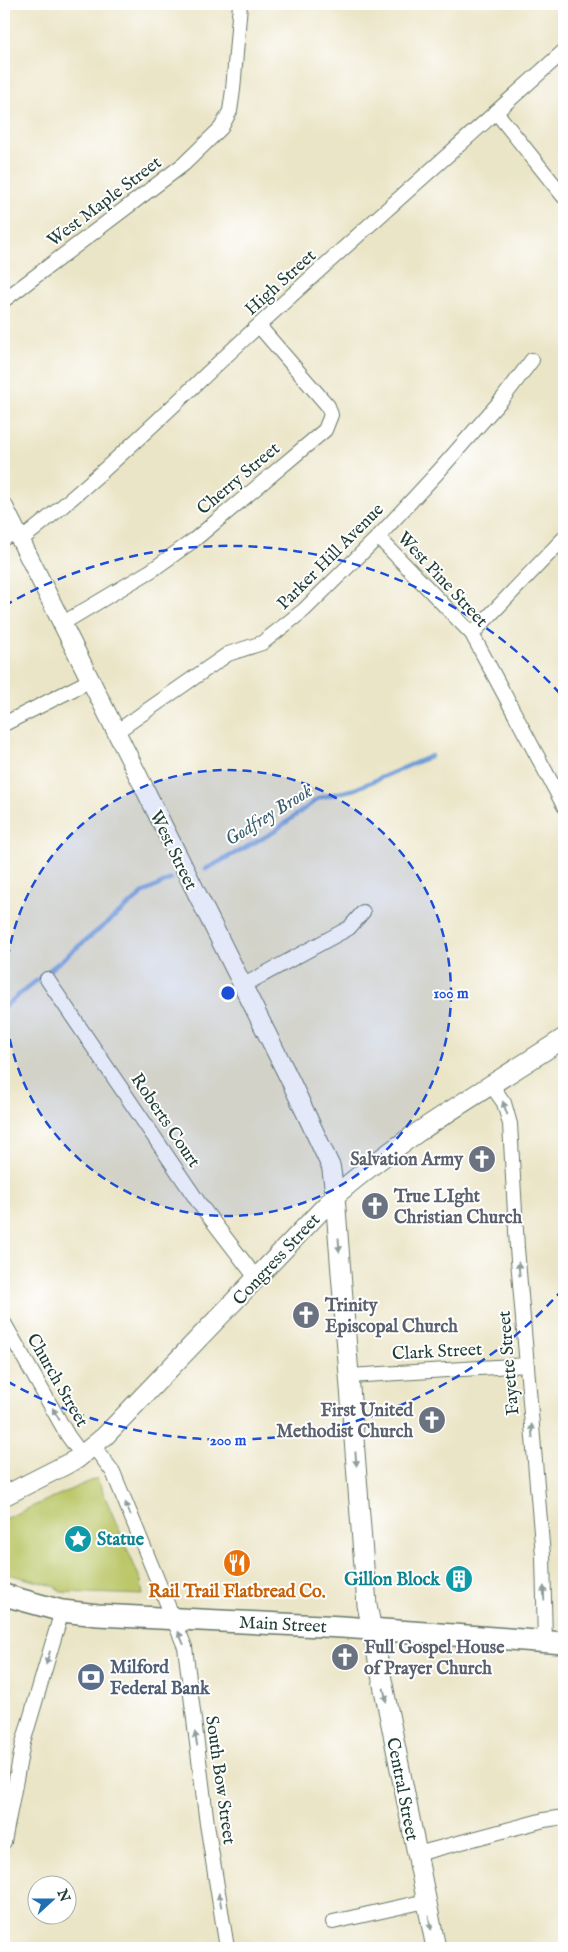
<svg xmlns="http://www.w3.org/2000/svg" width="568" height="1952" font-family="'IM FELL English',serif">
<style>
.green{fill:#bbc769;stroke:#6d824e}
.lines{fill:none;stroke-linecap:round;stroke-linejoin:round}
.stream{stroke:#6f9ed8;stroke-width:4.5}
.minor-casing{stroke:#667867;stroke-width:16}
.tertiary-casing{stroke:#667867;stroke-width:20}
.secondary-casing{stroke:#667867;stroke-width:21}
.primary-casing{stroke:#667867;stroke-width:24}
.minor{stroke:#fff;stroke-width:14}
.tertiary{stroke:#fff;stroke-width:18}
.secondary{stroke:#fff;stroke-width:19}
.primary{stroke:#fff;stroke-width:21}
.oneway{fill:#8f9e9a}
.ring{fill:none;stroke:#1d4ed8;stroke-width:2.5;stroke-dasharray:9 6}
.labels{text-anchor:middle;stroke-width:4;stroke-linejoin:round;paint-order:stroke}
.street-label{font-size:18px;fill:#1f3d34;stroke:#fff}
.worship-label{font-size:18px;font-weight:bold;fill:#5b616d;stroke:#fff;text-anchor:start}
.culture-label{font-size:18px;font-weight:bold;fill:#0d838f;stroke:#fff;text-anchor:start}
.food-label{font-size:18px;font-weight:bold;fill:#c56008;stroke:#fff}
.service-label{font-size:18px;font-weight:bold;fill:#4e5e75;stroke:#fff;text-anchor:start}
.water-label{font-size:19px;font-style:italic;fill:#3b5f6d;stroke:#fff}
.centre{fill:#1d4ed8;stroke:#fff;stroke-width:2.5}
.ring-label{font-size:15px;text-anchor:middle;font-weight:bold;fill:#1d4ed8;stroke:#fff;stroke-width:4;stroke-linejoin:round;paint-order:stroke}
</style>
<rect width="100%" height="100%" fill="#fff"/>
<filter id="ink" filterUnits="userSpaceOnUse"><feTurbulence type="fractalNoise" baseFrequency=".02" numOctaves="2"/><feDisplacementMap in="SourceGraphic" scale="10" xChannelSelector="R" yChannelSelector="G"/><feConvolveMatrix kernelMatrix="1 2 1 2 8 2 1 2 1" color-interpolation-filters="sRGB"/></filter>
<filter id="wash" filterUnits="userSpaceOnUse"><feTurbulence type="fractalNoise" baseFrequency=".0096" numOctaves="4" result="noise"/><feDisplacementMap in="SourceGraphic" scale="20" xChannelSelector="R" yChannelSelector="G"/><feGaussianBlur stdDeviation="1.12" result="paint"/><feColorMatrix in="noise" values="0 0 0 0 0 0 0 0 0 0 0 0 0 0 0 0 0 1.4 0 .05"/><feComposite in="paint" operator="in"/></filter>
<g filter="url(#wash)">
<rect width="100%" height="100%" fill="#ebe5c7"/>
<!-- green -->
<path class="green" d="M97,1478L141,1581L143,1595L62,1592L54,1586L4,1573V1519Z"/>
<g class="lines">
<!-- stream -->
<path class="stream" d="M206,869L272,833L319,798L355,789L431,756
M4,1007L145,892L171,879"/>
</g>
</g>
<g filter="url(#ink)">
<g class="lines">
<!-- minor casing -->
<g class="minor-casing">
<path id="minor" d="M496,112L564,197
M4,300L184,164L221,128L230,111L233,90L240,4
M378,537L472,634L564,806
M4,538L17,532
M21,540C105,474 179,399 257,327C358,234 462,143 564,51
M63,623L152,570L194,540L325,430L331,415L328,406L259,326
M472,634L564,538
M4,724L91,680
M116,732L228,654L262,643L304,610L378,537L438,472L503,398L532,360
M47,979L201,1206L257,1279
M244,985L349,928L363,912
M492,1086L504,1103L510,1124L517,1248L543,1556L545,1642
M4,1323L68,1436L82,1455
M349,1376L527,1365
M94,1447L113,1472L185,1647L207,1824L227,1948
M4,1842L23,1743L62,1611
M417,1854L544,1820L564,1817
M333,1922L426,1901"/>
</g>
<!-- tertiary casing -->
<g class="tertiary-casing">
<path id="tertiary" d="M4,507L291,1082L331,1167L335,1196"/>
</g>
<!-- secondary casing -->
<g class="secondary-casing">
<path id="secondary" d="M335,1196L367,1605L436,1948
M4,1496L77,1459L105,1436L335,1196C404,1135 487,1089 564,1038"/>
</g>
<!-- primary casing -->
<g class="primary-casing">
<path id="primary" d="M4,1595L62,1611L98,1615L342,1627L564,1643"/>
</g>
<!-- minor -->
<use href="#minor" class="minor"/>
<!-- tertiary -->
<use href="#tertiary" class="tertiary"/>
<!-- secondary -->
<use href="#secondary" class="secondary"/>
<!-- primary -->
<use href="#primary" class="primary"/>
</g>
<!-- one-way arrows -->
<defs><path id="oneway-solid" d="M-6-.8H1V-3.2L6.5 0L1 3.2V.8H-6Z" transform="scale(1.25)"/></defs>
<g class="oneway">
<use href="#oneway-solid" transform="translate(505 1108) rotate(-109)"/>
<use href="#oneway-solid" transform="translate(339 1245) rotate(86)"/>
<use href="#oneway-solid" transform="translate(519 1269) rotate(-95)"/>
<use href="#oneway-solid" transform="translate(56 1414) rotate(-120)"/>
<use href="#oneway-solid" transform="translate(532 1431) rotate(-94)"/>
<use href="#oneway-solid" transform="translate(356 1459) rotate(85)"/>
<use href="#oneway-solid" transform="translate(128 1509) rotate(-112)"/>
<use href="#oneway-solid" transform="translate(544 1593) rotate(-91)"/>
<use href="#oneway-solid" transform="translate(181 1638) rotate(-113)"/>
<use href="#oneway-solid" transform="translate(48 1658) rotate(106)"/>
<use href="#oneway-solid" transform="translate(385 1695) rotate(79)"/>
<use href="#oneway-solid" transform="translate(196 1739) rotate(-100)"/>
<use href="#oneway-solid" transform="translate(220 1900) rotate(-100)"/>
<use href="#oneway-solid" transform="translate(430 1923) rotate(79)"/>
</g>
</g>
<!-- distance rings -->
<circle cx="228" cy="993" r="223" fill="#1d4ed8" fill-opacity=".12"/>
<g class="ring">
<circle cx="228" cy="993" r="223"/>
<path d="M563 1289A447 447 0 0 1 5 1380M4 606A447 447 0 0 1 563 697"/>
</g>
<!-- icons -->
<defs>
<g id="church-disc" transform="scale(1.4375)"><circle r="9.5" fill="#6b7280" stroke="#fff"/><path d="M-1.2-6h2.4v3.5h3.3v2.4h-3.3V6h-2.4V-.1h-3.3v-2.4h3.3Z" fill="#fff"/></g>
<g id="sight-disc" transform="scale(1.4375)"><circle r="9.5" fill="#0f9aa8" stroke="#fff"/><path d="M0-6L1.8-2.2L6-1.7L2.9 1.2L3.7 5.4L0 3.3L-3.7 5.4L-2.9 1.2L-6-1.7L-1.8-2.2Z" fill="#fff"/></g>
<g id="restaurant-disc" transform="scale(1.4375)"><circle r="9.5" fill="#e8710a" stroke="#fff"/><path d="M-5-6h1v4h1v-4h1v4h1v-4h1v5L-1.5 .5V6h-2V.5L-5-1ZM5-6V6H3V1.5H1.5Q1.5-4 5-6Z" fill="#fff"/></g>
<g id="building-disc" transform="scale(1.4375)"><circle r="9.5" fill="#0f9aa8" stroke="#fff"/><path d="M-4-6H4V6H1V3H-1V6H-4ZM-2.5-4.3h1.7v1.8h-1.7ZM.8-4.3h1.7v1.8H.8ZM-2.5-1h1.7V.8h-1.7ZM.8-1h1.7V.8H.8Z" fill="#fff"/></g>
<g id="bank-disc" transform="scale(1.4375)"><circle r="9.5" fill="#5c6f8a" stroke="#fff"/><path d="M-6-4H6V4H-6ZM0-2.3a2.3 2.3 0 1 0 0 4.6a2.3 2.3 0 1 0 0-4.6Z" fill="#fff"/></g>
</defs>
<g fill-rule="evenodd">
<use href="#church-disc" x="482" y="1159"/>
<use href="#church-disc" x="375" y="1206"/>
<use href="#church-disc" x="306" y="1315"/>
<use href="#church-disc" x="432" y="1420"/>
<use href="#sight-disc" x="78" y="1539"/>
<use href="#restaurant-disc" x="237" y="1563"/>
<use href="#building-disc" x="459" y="1579"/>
<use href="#church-disc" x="345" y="1657"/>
<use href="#bank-disc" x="91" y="1677"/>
</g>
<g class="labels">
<!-- street labels -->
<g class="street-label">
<text transform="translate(104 201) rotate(-37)" y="6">West Maple Street</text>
<text transform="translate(280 282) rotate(-42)" y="6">High Street</text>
<text transform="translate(238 478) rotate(-40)" y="6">Cherry Street</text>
<text transform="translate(330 556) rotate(-45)" y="6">Parker Hill Avenue</text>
<text transform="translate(443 579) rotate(47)" y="6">West Pine Street</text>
<text transform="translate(174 850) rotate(64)" y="6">West Street</text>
<text transform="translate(166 1120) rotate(56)" y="6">Roberts Court</text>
<text transform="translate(276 1259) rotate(-47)" y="6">Congress Street</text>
<text transform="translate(437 1351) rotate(-3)" y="6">Clark Street</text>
<text transform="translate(508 1363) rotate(-95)" y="6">Fayette Street</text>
<text transform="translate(58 1380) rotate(60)" y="6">Church Street</text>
<text transform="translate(283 1624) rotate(3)" y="6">Main Street</text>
<text transform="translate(221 1780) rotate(82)" y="6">South Bow Street</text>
<text transform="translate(403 1789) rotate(79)" y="6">Central Street</text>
</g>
<!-- worship labels -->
<g class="worship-label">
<text x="463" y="1165" text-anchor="end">Salvation Army</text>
<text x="394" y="1202">True LIght<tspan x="394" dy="21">Christian Church</tspan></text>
<text x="325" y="1311">Trinity<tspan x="325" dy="21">Episcopal Church</tspan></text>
<text x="413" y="1416" text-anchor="end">First United<tspan x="413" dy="21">Methodist Church</tspan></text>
<text x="364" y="1653">Full Gospel House<tspan x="364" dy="21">of Prayer Church</tspan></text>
</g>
<!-- culture labels -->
<g class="culture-label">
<text x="97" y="1545">Statue</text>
<text x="440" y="1585" text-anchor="end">Gillon Block</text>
</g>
<!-- food labels -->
<g class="food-label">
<text x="237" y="1597">Rail Trail Flatbread Co.</text>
</g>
<!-- service labels -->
<g class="service-label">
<text x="110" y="1673">Milford<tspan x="110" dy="21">Federal Bank</tspan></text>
</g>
<!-- water labels -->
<g class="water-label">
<text transform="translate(268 814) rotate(-32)" y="7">Godfrey Brook</text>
</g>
</g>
<circle cx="228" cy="993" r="8" class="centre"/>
<g class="ring-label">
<text x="451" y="998">100 m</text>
<text x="228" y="1445">200 m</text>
</g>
<!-- margin -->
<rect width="568" height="1952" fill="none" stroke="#fff" stroke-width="20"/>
<!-- north arrow -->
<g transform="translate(52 1900) rotate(69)"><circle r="24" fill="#ffffff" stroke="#a5b1ae"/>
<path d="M0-4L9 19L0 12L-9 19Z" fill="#1f6fb2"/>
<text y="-8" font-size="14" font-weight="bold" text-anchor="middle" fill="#1f3d34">N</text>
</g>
</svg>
